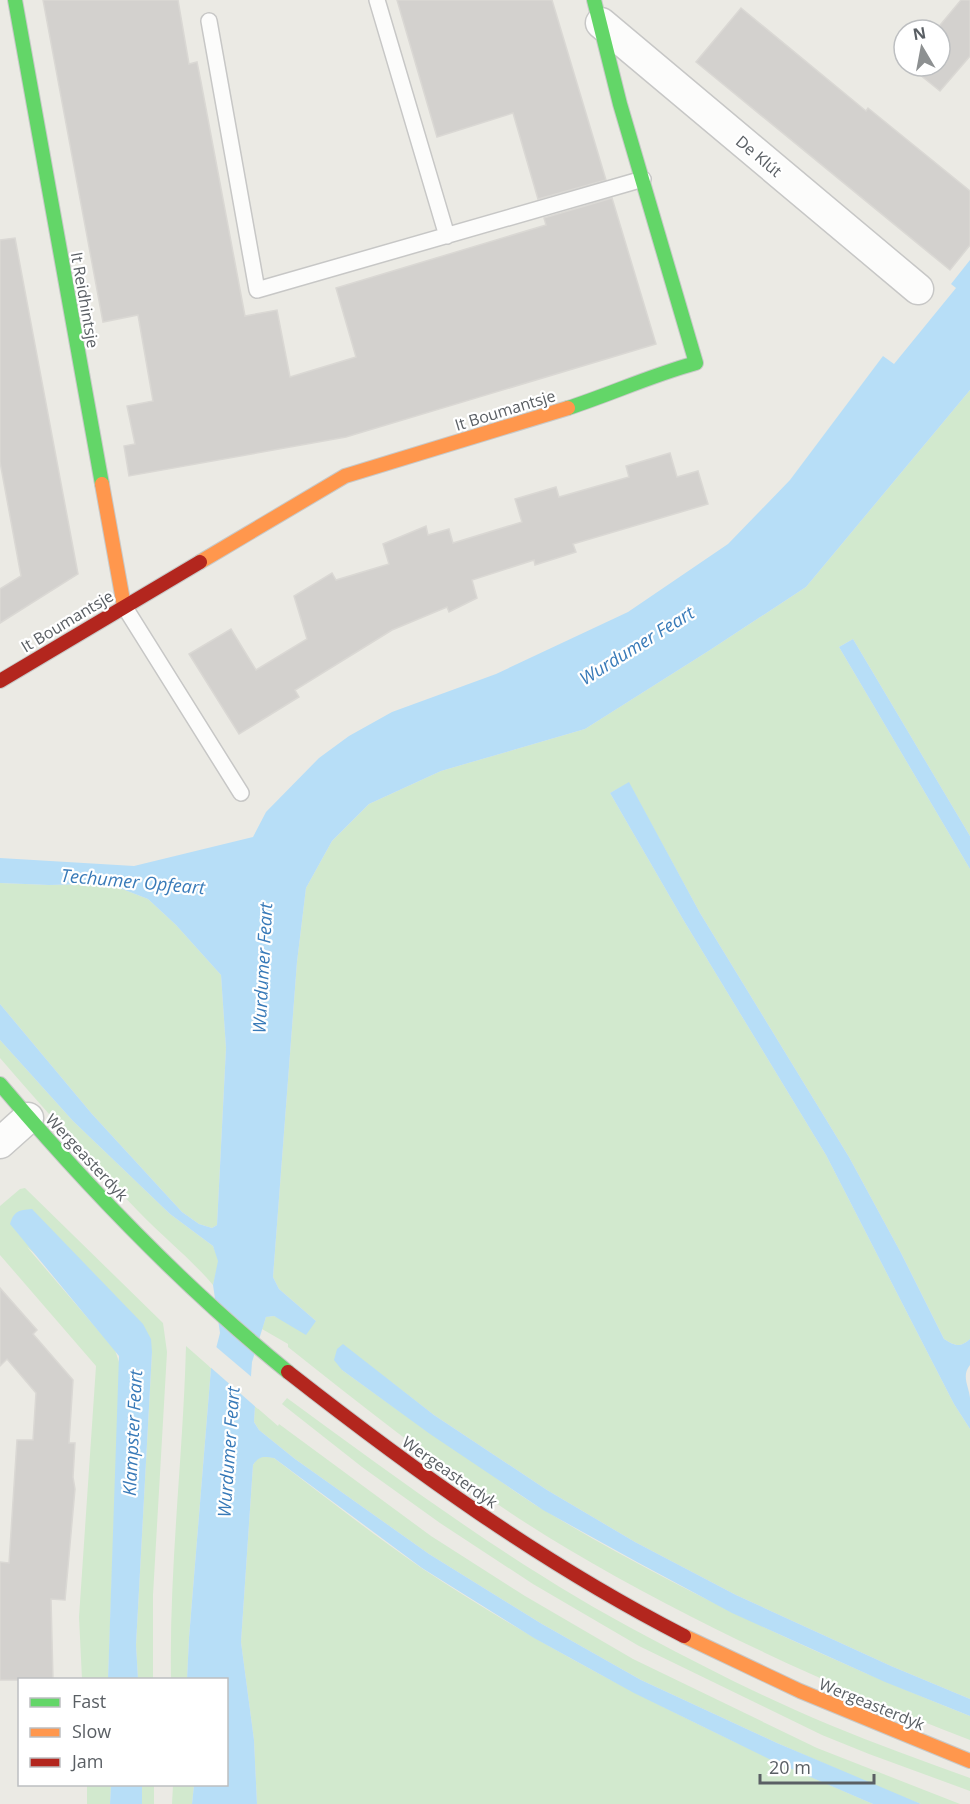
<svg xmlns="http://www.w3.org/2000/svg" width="970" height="1804" font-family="'Open Sans',sans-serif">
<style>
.green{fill:#d2e9ce}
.water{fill:#b7def7}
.pier{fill:#ebeae4}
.building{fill:#d3d1ce;stroke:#dad8d4;stroke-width:1.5}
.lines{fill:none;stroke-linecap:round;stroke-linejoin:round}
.lane-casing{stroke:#c7c7c6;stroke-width:18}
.street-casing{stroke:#c7c7c6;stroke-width:33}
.fast-casing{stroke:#c8c9c8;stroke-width:16}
.slow-casing{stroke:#c8c9c8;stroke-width:16}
.jam-casing{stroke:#c8c9c8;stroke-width:16}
.lane{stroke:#fcfcfb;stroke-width:15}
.street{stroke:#fcfcfb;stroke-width:30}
.fast{stroke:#63d668;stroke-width:14}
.slow{stroke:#ff974d;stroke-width:14}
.jam{stroke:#b3261e;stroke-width:14}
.labels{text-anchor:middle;stroke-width:4.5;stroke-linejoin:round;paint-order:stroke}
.street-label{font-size:16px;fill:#5a5f64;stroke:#fff}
.water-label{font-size:18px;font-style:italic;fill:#387ab8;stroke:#fff}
</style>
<rect width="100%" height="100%" fill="#ebeae4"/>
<!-- green -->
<path class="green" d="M970,390V836L853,639L839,647L970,869V1339C960,1348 955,1346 944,1339L901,1253L849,1157L700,913L629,783L610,793L684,921L826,1155L954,1404L970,1429V1699L891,1666L736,1595L635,1542L547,1490L434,1415L343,1345L342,1370C390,1405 438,1439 488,1472C506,1485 525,1499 544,1510C680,1592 824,1658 970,1716V1740C831,1686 696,1625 568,1549C469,1490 378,1419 288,1347V1344L262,1329L266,1317L274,1316L283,1320L316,1321L279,1289L273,1277L297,962L306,888L332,841L369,804L441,771L585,729L710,650L806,587Z
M0,883L49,885L88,884L117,887L148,899L176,925L221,975L226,1048L217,1225L212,1228L199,1224L182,1212L92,1114L0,1004Z
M0,1040L73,1121L170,1214L213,1246L219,1261L213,1285C190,1258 163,1237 138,1211C90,1161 45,1110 0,1058Z
M25,1188L163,1323L167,1352L153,1595V1679H138L136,1645L152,1352L27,1247L115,1350L120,1365L108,1679H82L79,1617L96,1366L0,1255V1206L20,1189Z
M186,1346L211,1368L189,1638L187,1679L171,1680C169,1568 183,1458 186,1346Z
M287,1398C403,1483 519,1569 646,1636C706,1668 767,1699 830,1725C876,1744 923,1761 970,1778V1791L869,1754L822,1735L639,1646L533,1584L440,1523L362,1467L282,1404Z
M255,1406L278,1426L279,1424L431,1536L525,1596L633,1659L817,1748L960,1804H921L897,1795L777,1743L641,1680L542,1624L429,1554L295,1459L259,1430L254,1422Z
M264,1456L274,1458C323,1495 372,1534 423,1569C565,1663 717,1737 873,1804H257L254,1740L241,1642L253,1465L258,1457Z
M87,1785H111L110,1804H87Z
M142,1785H154V1804H142Z
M173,1785H194L192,1804H172Z"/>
<!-- water -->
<path class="water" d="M970,260V390L806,587L710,650L585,729L441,771L369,804L332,841L306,888L297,962L273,1277L279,1289L316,1321L306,1335L274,1316L266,1317L252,1362L251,1376L255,1406L254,1422L259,1430L295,1459L429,1554L542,1624L641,1680L777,1743L921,1804H873L771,1760L634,1693L534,1638L422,1568L274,1458C263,1456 259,1456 253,1465L241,1642L254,1740L257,1804H192L194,1785L226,1784V1680L187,1679L189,1638L211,1368L220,1333L213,1285L218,1261L213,1246L170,1214L73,1121L0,1040V1004L92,1114L182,1212L199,1224L212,1228L217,1225L226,1048L221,975L176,925L148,899L117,887L88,884L49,885L0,883V858L134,866L253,837L266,812L319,758L349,736L392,712L496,674L628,612L728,544L790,480L883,356L894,364L956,288L951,284Z
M853,639L970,836V869L839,647Z
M629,782L700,913L849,1157L901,1253L944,1339C955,1346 960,1348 970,1339V1365C961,1376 969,1386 970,1398C970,1408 970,1419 970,1429L954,1404L826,1155L684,921L610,793Z
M32,1209L143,1324L151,1339L152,1352L136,1645L138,1679H108L119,1356L10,1224C14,1211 19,1210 32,1209Z
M343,1344L434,1415L547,1490L635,1542L736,1595L891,1666L970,1699V1716L885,1682L732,1613L637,1562L543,1510L430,1434L342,1370L334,1360L337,1349Z
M111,1785H142V1804H110Z"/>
<!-- pier -->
<path class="pier" d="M215,1346L254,1379L258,1409L209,1366Z"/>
<!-- building -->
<path class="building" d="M43,0H178L189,64L197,62L201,82L245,316L277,310L290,377L356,357L336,288L546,225L544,218L612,198L656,344L346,437L129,476L124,446L135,444L127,406L153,401L138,315L103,322Z
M397,0H552L606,180L538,199L513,113L437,137Z
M961,0H970V56L940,91L909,66H940V30H936Z
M741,8L866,111L868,108L970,191V245L950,270L696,62Z
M15,238L78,574L0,623V589L21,576L0,462V240Z
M670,453L677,477L698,471L708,504L573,544L576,552L535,565L534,560L472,580L477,598L449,612L447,607L392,630L295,690L299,697L239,734L189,654L231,629L256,670L307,639L294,596L332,573L336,580L389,564L383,544L426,526L428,535L449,529L453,543L522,522L515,499L556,487L559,497L629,477L626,466Z
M0,1288L37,1330L33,1334L73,1380L69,1443H75L73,1477L75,1489L65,1600L51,1599L53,1680H0V1562L9,1563L17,1440H33L36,1393L7,1359L0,1366Z"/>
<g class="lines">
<!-- lane casing -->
<g class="lane-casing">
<path id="lane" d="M377,0L447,236
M209,21L257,290L643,179
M124,606L241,793"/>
</g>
<!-- street casing -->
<g class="street-casing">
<path id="street" d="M601,23L918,289
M0,1143L28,1118"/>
</g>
<!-- fast casing -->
<g class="fast-casing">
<path id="fast" d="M15,0L102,484
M568,408C611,394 652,375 696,363L620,104L594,0
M0,1084C88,1188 182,1286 288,1372"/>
</g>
<!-- slow casing -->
<g class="slow-casing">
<path id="slow" d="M102,484L124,606
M200,562L345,476L568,408
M684,1636L800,1691L970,1761"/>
</g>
<!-- jam casing -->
<g class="jam-casing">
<path id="jam" d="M0,681L200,562
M288,1372C413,1470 542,1563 684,1636"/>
</g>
<!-- lane -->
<use href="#lane" class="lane"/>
<!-- street -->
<use href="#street" class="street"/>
<!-- fast -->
<use href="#fast" class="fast"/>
<!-- slow -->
<use href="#slow" class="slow"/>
<!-- jam -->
<use href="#jam" class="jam"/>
</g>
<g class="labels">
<!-- street labels -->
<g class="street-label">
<text transform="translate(759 156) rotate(40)" y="6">De Klút</text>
<text transform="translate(85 300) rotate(80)" y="6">It Reidhintsje</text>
<text transform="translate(505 410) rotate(-17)" y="6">It Boumantsje</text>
<text transform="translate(67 621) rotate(-31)" y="6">It Boumantsje</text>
<text transform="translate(87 1157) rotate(47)" y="6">Wergeasterdyk</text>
<text transform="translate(450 1472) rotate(35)" y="6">Wergeasterdyk</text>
<text transform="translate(872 1704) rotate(22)" y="6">Wergeasterdyk</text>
</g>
<!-- water labels -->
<g class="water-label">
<text transform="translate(637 646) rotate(-32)" y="6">Wurdumer Feart</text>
<text transform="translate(133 882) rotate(5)" y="6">Techumer Opfeart</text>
<text transform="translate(263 968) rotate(-87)" y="6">Wurdumer Feart</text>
<text transform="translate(133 1433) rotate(-87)" y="6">Klampster Feart</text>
<text transform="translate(229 1452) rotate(-86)" y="6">Wurdumer Feart</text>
</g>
</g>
<!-- legend -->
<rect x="18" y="1678" width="210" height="108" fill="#ffffff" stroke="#bdbfc1" stroke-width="1.5"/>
<rect x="30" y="1698" width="30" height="9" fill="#63d668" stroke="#bdbfc1" stroke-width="1.5"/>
<text x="72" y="1708" font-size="18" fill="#5a5f64">Fast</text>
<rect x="30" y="1728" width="30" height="9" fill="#ff974d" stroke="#bdbfc1" stroke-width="1.5"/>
<text x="72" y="1738" font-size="18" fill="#5a5f64">Slow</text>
<rect x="30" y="1758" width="30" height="9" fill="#b3261e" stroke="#bdbfc1" stroke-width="1.5"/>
<text x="72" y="1768" font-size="18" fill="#5a5f64">Jam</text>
<!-- north arrow -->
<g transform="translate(922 48) rotate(350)"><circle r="28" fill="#ffffff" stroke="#bdbfc1" stroke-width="1.5"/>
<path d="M0-4.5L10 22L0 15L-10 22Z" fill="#8d9091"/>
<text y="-9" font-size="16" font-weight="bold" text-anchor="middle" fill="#5a5f64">N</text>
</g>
<!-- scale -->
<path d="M760 1774v9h114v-9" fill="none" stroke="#5a5f64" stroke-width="3"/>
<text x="769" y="1774" font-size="18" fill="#5a5f64" stroke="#ffffff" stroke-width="4.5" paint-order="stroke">20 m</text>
</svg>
